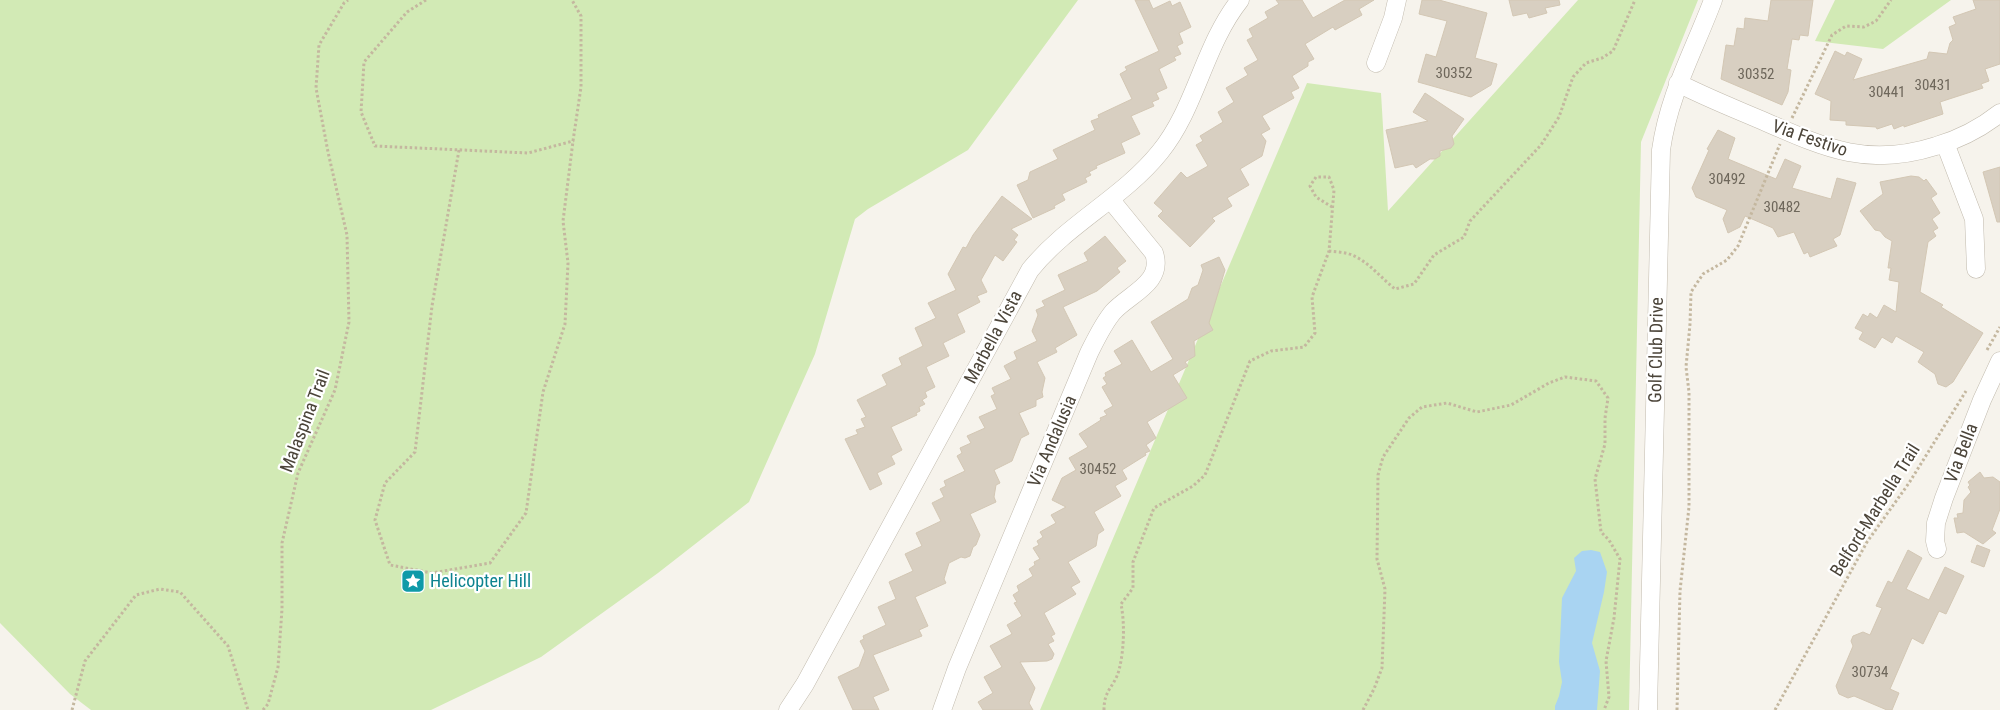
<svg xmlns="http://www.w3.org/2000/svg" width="2000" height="710" font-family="'Roboto Condensed',sans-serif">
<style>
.green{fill:#d2eab5}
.water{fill:#a9d4f2}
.building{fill:#d8cfc1;stroke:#d3c7b4}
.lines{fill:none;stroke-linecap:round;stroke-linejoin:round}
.minor-casing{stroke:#c2bbae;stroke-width:19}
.path{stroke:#c4b79f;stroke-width:3;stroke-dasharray:2.5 2.5;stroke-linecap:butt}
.minor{stroke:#fff;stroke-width:18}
.labels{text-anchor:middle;stroke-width:4.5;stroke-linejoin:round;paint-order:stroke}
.number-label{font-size:15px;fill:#6e675b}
.street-label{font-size:18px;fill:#4b4439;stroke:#fff}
.culture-label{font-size:18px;fill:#0d838f;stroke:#fff;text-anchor:start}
</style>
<rect width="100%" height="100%" fill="#f6f3ec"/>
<!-- green -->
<path class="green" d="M0,0H1078L968,150L868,209L855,219L815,354L749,502L658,573L541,657L431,710H91L70,694L0,623Z
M1578,0H1698L1641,142L1629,710H1040L1307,83L1381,93L1388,211Z
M1835,0H1951L1883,49L1815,41Z"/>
<!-- water -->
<path class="water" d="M1591,550L1600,552L1607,572L1604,592L1592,643L1600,671L1597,710H1555V706L1559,696L1562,682L1559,662L1562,598L1576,571L1574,558L1582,551Z"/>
<!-- building -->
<path class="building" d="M1135,0H1149L1153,9L1170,1L1172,6L1180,2L1191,27L1179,33L1183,43L1177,46L1181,54L1174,57L1176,60L1159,69L1167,88L1156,93L1159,99L1152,102L1154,106L1131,116L1140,134L1121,143L1125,153L1096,166L1097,168L1089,172L1091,175L1085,178L1087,182L1062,194L1065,200L1054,206L1055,208L1033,218L1017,185L1028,180L1030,172L1058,159L1053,150L1095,130L1091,121L1099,118L1098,115L1132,99L1120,74L1127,70L1125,67L1159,51Z
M1276,0H1302L1313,18L1345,0H1374L1359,9L1362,15L1335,30L1333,27L1305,44L1314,59L1308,62V66L1292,76L1299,88L1291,92L1294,98L1262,116L1270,129L1261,134L1266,141L1262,156L1240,169L1249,185L1227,198L1232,206L1212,218L1215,221L1190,247L1158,216L1163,211L1154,203L1181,172L1187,178L1208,166L1196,145L1203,141L1200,136L1223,122L1218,112L1234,102L1226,88L1248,75L1244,68L1258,60L1247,40L1253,37L1249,29L1268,18L1265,12L1279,4Z
M1422,0H1439L1487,13L1475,58L1497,64L1491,85L1471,97L1418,82L1426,54L1436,57L1447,21L1419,14Z
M1509,0H1559L1560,5L1545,8L1547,13L1529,18L1527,13L1513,16Z
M1771,0H1813L1808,36L1800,35L1799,40L1792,39L1787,69L1791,70L1788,92L1782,105L1721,79L1726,45L1734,46L1737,28L1744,29L1745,18L1768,21Z
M1973,0H2000V64L1985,69L1989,81L1981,84L1983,88L1940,102L1943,114L1904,127V125L1894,129L1892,124L1877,129L1876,127L1846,125V121L1830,120L1831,101L1815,94L1835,51L1845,56L1847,52L1862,59L1853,80L1927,59L1929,52L1947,54L1950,43L1953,40L1949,27L1956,24L1953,17L1976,9Z
M1425,93L1464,119L1452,136L1454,144L1451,148L1440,151V156L1435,159H1430L1416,168L1413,164L1395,168L1386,130L1428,121L1413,112Z
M1718,130L1735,138L1728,159L1776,179L1785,159L1801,166L1792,188L1831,199L1837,178L1856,183L1840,235L1833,239L1837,246L1810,257L1808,252L1804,254L1794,232L1778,237L1773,228L1745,216L1740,227L1728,233L1723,219L1727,210L1696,197L1692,188L1709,150L1707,149Z
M2000,167V222H1997L1983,172Z
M1911,176L1919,177L1924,181L1926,179L1937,194L1931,198L1940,213L1932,219L1938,228L1933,231L1936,236L1928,242L1920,292L1943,305L1941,307L1983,333L1953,382L1946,387L1938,384L1935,374L1918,362L1924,352L1896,336L1892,343L1882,337L1875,348L1859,339L1863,332L1855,328L1863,314L1868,317L1870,313L1877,318L1884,305L1896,312L1899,282L1889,280L1891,268H1888L1892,241L1885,237L1880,231L1875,230L1860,211L1883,194L1880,182Z
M1002,196L1032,219L1011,229L1018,235L1014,240L1017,242L1003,261L995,255L981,280L987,292L977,296L980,302L957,314L965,332L943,343L949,356L926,367L935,387L925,392L927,397L922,400L925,404L919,407L920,411L916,413L917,415L891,427L902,450L891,456L895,464L877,473L882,484L870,490L845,439L858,434L856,430L865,427L861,419L866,417L857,400L887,385L882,375L902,365L899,358L923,346L915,328L936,318L928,303L956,290L948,274L963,247L966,248L973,235Z
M1105,236L1126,261L1117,268L1120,272L1097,291L1063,307L1077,335L1055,348L1057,352L1037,362L1045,378L1042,392L1043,397L1036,400V406L1019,413L1029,434L1021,438L1012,461L994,470L1000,483L996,485L994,497L996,502L970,514L980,535L976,545L973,547L970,556L965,558L961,557L949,563L944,579L946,583L915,597L928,626L919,630L922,636L873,655L889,690L873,697L879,710H853L838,677L859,667L865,651L860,641L864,639L863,636L886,625L878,607L896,599L889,582L913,571L905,554L922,546L916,533L941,521L932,503L944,497L940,489L946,486L944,481L965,471L957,456L962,453L960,448L971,443L967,436L985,428L979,417L997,409L991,396L995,394L992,388L1011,379L1004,366L1017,359L1014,352L1037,341L1032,331L1038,315L1036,310L1045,306L1042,301L1065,290L1058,275L1088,261L1084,253Z
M1219,257L1225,270L1209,323L1213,330L1194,341L1195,356L1185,362L1188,366L1173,375L1187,398L1147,422L1156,438L1146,445L1150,451L1145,453L1146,455L1122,470L1127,479L1115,486L1121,496L1094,512L1104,530L1098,534L1096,546L1068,562L1080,582L1071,587L1076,594L1044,613L1055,634L1051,636L1054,641L1048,644L1054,654L1052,659L1047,661L1020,662L1035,688L1029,703L1033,710H983L978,702L993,693L984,677L1002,667L990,646L1012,634L1007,625L1022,616L1014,603L1017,602L1013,595L1019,591L1017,586L1033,576L1029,569L1035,565L1034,562L1040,559L1033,548L1039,545L1037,541L1043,537L1040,532L1056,523L1051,515L1066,507L1052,500L1062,478L1076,470L1069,458L1088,447L1079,434L1101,420L1100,418L1107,415L1104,411L1113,406L1102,387L1107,384L1103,378L1106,376L1105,373L1122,364L1114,351L1132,340L1151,372L1173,359L1151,322L1188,299L1192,288L1198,285L1203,270L1201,265Z
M1980,472L1984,478L1993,477L2000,482V509L1992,530L1996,533L1983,544L1964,532L1957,533L1954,518H1958L1957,514L1963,513L1964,500L1971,492L1968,487L1970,485L1968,482Z
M1977,545L1990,550L1984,567L1971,562Z
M1908,550L1922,558L1906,589L1929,600L1945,567L1964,576L1946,614L1939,611L1923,644L1912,638L1890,689L1899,693L1892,710H1887L1854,696L1848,698L1839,694L1836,686L1853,646L1851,641L1853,636L1863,632L1870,635L1882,608L1876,606L1888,581L1892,583Z"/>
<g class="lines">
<!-- minor casing -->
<g class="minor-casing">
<path id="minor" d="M1376,63L1393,18L1397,0
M1678,83C1705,97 1733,108 1761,120C1825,148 1867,168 1936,146C1960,139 1981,128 2000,113
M1945,143L1974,219L1976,269
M1937,549L1935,541L1936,523L1944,498L1982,400L2000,361
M788,710L805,684L1030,270C1068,223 1123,198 1160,152C1196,108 1204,45 1240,0
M942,710L957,668L1089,353C1096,339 1103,324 1113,312C1129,294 1164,283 1154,253L1110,199
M1648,710L1661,150C1669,94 1694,51 1713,0"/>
</g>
<!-- path -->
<path class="path" d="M426,0L407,12L364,62L361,112L375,146L528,153L573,141L581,87V16L572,0
M1792,118L1832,35L1846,26L1864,27L1876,21L1891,0
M459,150L432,306L415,452L385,483L375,520L390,565L432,573L490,563L526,513L543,392L565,324L568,263L563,221L573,141
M1329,251C1336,252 1345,252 1352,255C1369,262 1381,278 1395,289L1414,284L1434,255L1464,237L1470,221L1541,145L1559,117L1573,77L1586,63L1602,58L1613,51L1635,0
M1987,350L2000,327
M72,710L85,661L136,595L160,589L180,592L228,646L248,710
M263,710L268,704L278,667L282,609V543L298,473L335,390L349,322L347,235L328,152L316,88L319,45L344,3L348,0
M1104,710C1104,689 1114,688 1119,670C1124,651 1125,624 1121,604L1133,588V562L1154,508L1193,486L1205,475L1250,361L1271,351L1304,347L1315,333L1312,297L1329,251L1334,190L1329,177H1316L1310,186L1316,197L1332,207
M1363,710L1374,689L1382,668L1385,589L1377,559L1378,475L1383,457L1409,418L1422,407L1447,403L1477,412L1511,405L1549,383L1565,377L1596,381L1608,398L1605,418V444L1595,479L1601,532L1609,540L1620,559L1614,618L1606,661L1609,697L1604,710
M1677,710L1680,591L1689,507V392L1686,367L1690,324L1691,292L1703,274L1727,260L1738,246L1780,144
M1775,710L1867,542L1909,483L1966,391"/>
<!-- minor -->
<use href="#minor" class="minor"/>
</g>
<!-- icons -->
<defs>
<g id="sight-square" transform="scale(1.25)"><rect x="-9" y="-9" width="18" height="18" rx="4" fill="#0f9aa8" stroke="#fff"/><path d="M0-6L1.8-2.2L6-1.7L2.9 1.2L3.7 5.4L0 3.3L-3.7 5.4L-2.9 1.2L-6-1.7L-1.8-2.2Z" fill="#fff"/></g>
</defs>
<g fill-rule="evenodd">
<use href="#sight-square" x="413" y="581"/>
</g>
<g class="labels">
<!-- number labels -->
<g class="number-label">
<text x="1454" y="78">30352</text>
<text x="1756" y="79">30352</text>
<text x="1933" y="90">30431</text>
<text x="1887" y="97">30441</text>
<text x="1727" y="184">30492</text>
<text x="1782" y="212">30482</text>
<text x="1098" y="474">30452</text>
<text x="1870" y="677">30734</text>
</g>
<!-- street labels -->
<g class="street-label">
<text transform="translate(1810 138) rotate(19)" y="6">Via Festivo</text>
<text transform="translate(993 337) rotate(-62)" y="6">Marbella Vista</text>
<text transform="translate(1656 350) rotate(-89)" y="6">Golf Club Drive</text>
<text transform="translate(305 421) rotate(-69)" y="6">Malaspina Trail</text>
<text transform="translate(1052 441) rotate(-67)" y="6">Via Andalusia</text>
<text transform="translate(1961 453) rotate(-69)" y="6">Via Bella</text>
<text transform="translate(1875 510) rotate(-58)" y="6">Belford-Marbella Trail</text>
</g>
<!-- culture labels -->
<g class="culture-label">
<text x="430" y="587">Helicopter Hill</text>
</g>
</g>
</svg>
